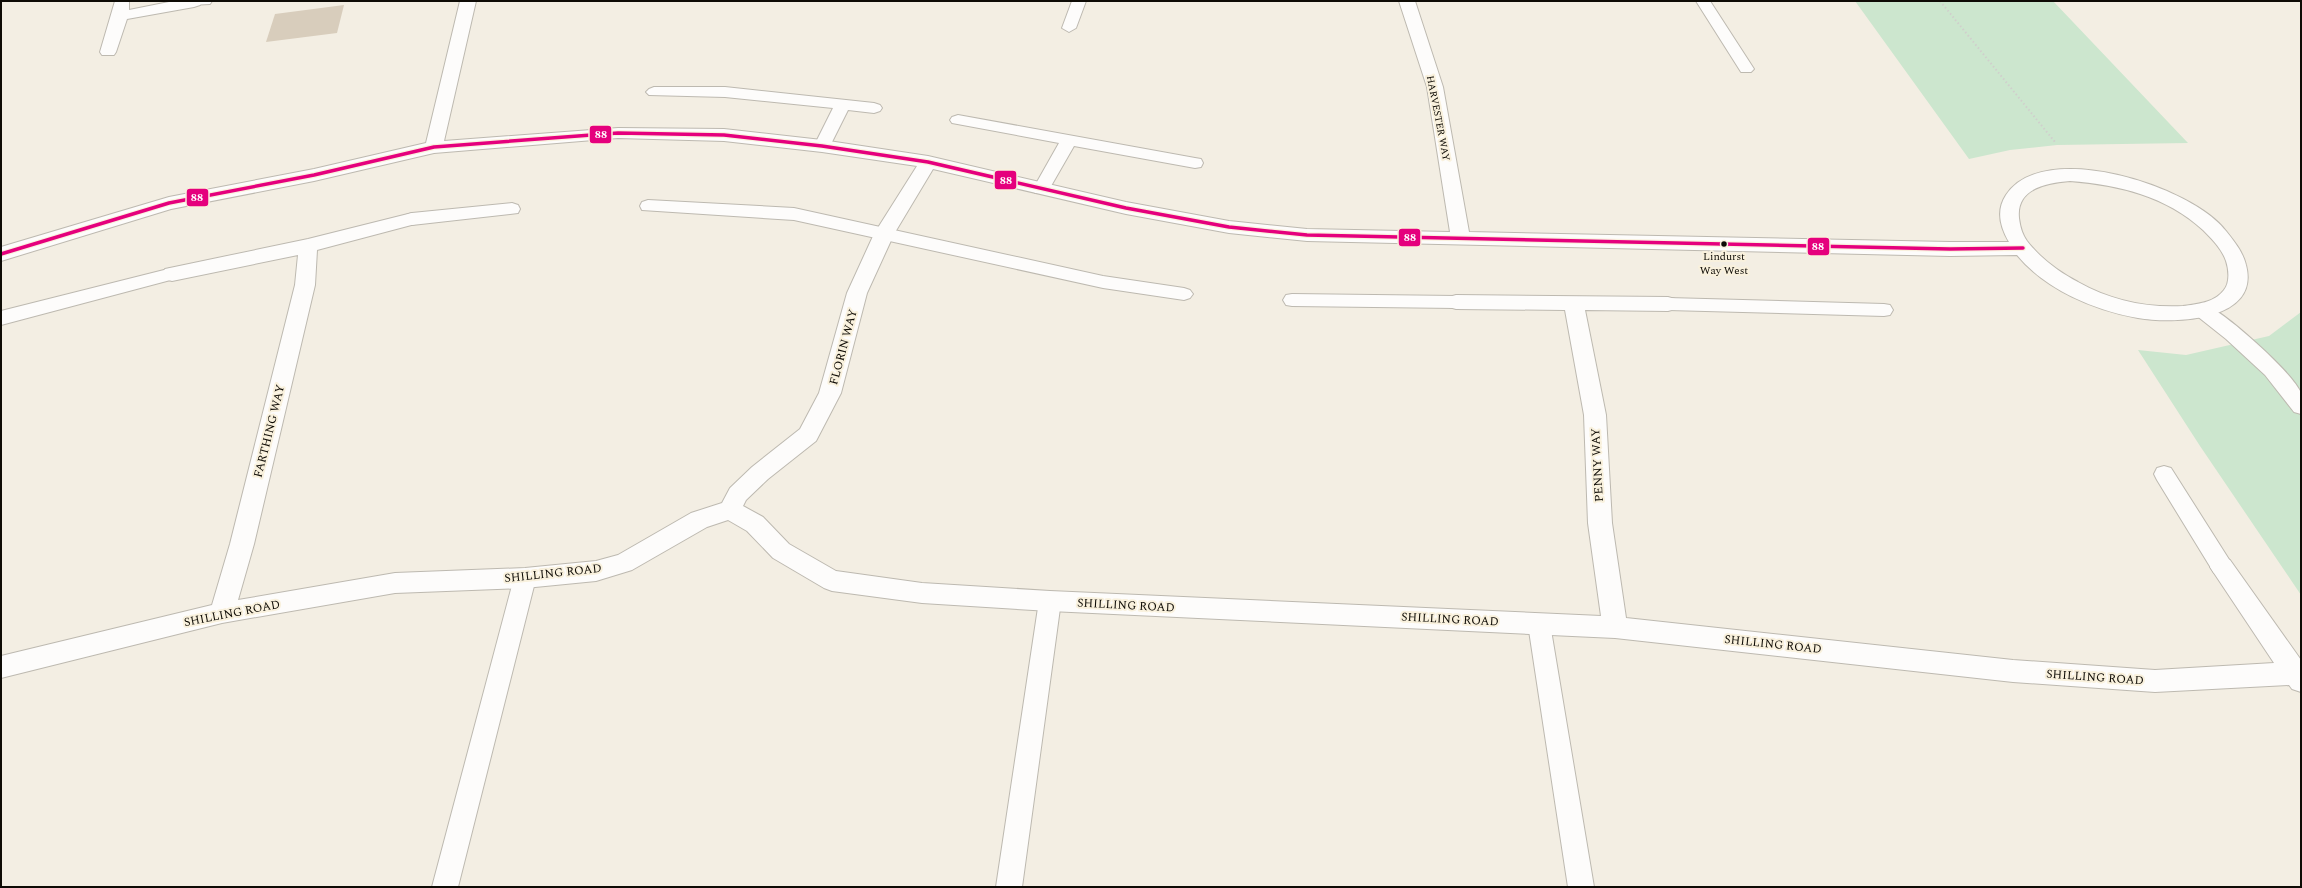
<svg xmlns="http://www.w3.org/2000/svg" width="2302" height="888" font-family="Spectral,serif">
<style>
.green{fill:#cce6ce}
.building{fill:#d8cdbc}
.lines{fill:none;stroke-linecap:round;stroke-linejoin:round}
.service-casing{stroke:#bdb9b0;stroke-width:2}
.minor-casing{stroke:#bdb9b0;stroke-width:2}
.path{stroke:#d0cfcc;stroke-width:2;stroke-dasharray:1.5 2.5;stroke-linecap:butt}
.service{fill:#fdfcfb;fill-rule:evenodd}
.minor{fill:#fdfcfb;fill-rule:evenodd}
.bus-1-casing{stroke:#f9f1dd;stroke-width:6}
.bus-1{stroke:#e5007d;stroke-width:3.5}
.bus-dot{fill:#0e0b05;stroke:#f9f1dd;stroke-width:1.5}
.labels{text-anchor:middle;stroke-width:4;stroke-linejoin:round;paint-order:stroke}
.far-street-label{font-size:10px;fill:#0e0b05;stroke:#f9f1dd}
.bus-label{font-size:11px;fill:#0e0b05;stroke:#f9f1dd}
.street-label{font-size:12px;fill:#0e0b05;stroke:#f9f1dd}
.line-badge{stroke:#f9f1dd;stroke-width:1.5}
.badge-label{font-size:11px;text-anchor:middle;font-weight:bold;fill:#fff}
</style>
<rect width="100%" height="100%" fill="#f3eee3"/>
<!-- green -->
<path class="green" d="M1855,1H2053L2188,143L2057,145L2010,150L1969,159Z
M2301,312V595L2200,446L2138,350L2186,355L2269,336Z"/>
<!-- building -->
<path class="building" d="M344,5L337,33L266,42L275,14Z"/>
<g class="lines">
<!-- service casing -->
<g class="service-casing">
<path id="service" d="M188,1H212L210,4L189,5Z
M1072,1H1086L1076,28L1069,32L1062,28Z
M1696,1H1710L1754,69L1751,72H1741Z
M654,87H725L874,103L880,105L882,108L880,111L874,113L848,110L828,150H816L814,146L833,108L725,97L649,95L646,92L649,89Z
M958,115L1195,158L1201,159L1203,163L1201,167L1195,168L1074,146L1047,193H1035L1033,189L1059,143L952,123L950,120L952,117Z
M648,200L794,208L1103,276L1184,288L1190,290L1193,294L1190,298L1184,300L1103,288L794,220L642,210L640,206L642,202Z
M512,203L518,205L520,209L518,213L412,225L406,223L403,219L406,215L412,213Z
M172,268L178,270L181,274L178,278L1,325V311Z
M1292,294L1456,296L1462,297L1465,302L1462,307L1456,308L1292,306L1286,305L1283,300L1286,295Z
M1668,298L1884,304L1890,305L1893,310L1890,315L1884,316L1668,310L1662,309L1659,304L1662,299Z
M2203,304C2223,310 2293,373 2301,393C2302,398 2301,408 2301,414L2294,412L2265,375L2226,339L2197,316L2194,311L2197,306Z
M2164,466L2171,468L2230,561L2233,567L2230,573L2222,576L2214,573L2157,480L2154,474L2157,468Z
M525,569L533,572L536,578L458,887H432L514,578L517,572Z
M1050,592L1058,594L1061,601L1022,887H996L1039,601L1042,594Z
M1539,614L1547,617L1550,624L1594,887H1568L1528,624L1531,617Z"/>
</g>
<!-- minor casing -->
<g class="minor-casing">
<path id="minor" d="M115,1H129V10L174,1L202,2L200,5L194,7L127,19L116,52L114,55H102L100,52Z
M460,1H476L444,141L618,128L724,129L822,140L928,156L1126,202L1229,221L1307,229L1450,232L1427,87L1399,1H1415L1443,87L1469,232L1950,242H2009C2000,227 1996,210 2006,195C2043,138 2192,186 2226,231C2234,241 2243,252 2246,265C2261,322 2173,324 2138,318C2094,310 2046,290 2017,255L1950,256L1307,241L1229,233L1126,214L933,169L894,234L867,293L841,393L816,441L768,479L746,500L743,506L763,517L789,544L836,571L922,583L1050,591L1601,616L1588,523L1584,415L1565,310L1456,309L1449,307L1446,302L1449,297L1456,295L1668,297L1675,299L1678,304L1675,309L1668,311L1585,310L1606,415L1612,523L1626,618L2013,660L2155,670L2274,663L2210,567L2214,560L2222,557L2230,560L2301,660V692L2292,689L2289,685L2155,692L2013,682L1615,638L1050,611L922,603L832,591L824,588L773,558L747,531L728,520L707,527L632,570L596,581L525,588L395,593L222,623L1,678V656L212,605L230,544L295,285L298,255L172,281L165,279L162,274L165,269L308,239L412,213L419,215L421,219L419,223L317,250L315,285L254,544L238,600L395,573L525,568L596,561L618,555L691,513L722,503L730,488L752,467L800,429L819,393L847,293L874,234L917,166L822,152L724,141L618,138L434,153L314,181L171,209L1,261V247L169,197L314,169L426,143ZM2070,181C2119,185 2166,196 2203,230C2212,239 2222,249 2226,261C2229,270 2230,283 2224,290C2214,303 2197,304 2183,306C2146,308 2110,300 2078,282C2059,272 2040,258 2027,241C2022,234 2020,226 2019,218C2016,188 2047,183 2070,181Z"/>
</g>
<!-- path -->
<path class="path" d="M1940,1L2055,142"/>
<!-- service -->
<use href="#service" class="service"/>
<!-- minor -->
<use href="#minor" class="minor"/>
<!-- bus-1 casing -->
<g class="bus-1-casing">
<path id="bus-1" d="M1,254L169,203L314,175L434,147L618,133L724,135L822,146L928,162L1126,208L1229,227L1307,235L1950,249L2023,248"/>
</g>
<!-- bus-1 -->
<use href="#bus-1" class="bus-1"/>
</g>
<!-- markers -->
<circle class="bus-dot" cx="1724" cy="244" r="3.5"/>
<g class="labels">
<!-- far-street labels -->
<g class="far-street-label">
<text transform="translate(1439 118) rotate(79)" y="4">HARVESTER WAY</text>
</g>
<!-- bus labels -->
<g class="bus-label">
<text x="1724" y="260">Lindurst<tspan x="1724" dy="14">Way West</tspan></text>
</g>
<!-- street labels -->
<g class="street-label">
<text transform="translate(843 347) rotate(-75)" y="4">FLORIN WAY</text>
<text transform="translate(269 431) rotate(-76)" y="4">FARTHING WAY</text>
<text transform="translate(1597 465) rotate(-93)" y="4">PENNY WAY</text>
<text transform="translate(553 573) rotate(-6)" y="4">SHILLING ROAD</text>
<text transform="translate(1126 605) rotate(3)" y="4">SHILLING ROAD</text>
<text transform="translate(232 613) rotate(-11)" y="4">SHILLING ROAD</text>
<text transform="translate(1450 619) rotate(3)" y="4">SHILLING ROAD</text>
<text transform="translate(1773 644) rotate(6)" y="4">SHILLING ROAD</text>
<text transform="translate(2095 677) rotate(4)" y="4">SHILLING ROAD</text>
</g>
</g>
<g class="line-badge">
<rect x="589" y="125" width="23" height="19" rx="4" fill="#e5007d"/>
<rect x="994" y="170" width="23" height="20" rx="4" fill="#e5007d"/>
<rect x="186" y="188" width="23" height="19" rx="4" fill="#e5007d"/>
<rect x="1398" y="228" width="23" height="19" rx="4" fill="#e5007d"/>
<rect x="1807" y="237" width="23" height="19" rx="4" fill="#e5007d"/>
</g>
<g class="badge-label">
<text x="601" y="138">88</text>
<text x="1006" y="184">88</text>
<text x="197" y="201">88</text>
<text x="1410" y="241">88</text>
<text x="1818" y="250">88</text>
</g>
<!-- border -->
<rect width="2302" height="888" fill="none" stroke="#0e0b05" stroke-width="4"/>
</svg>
